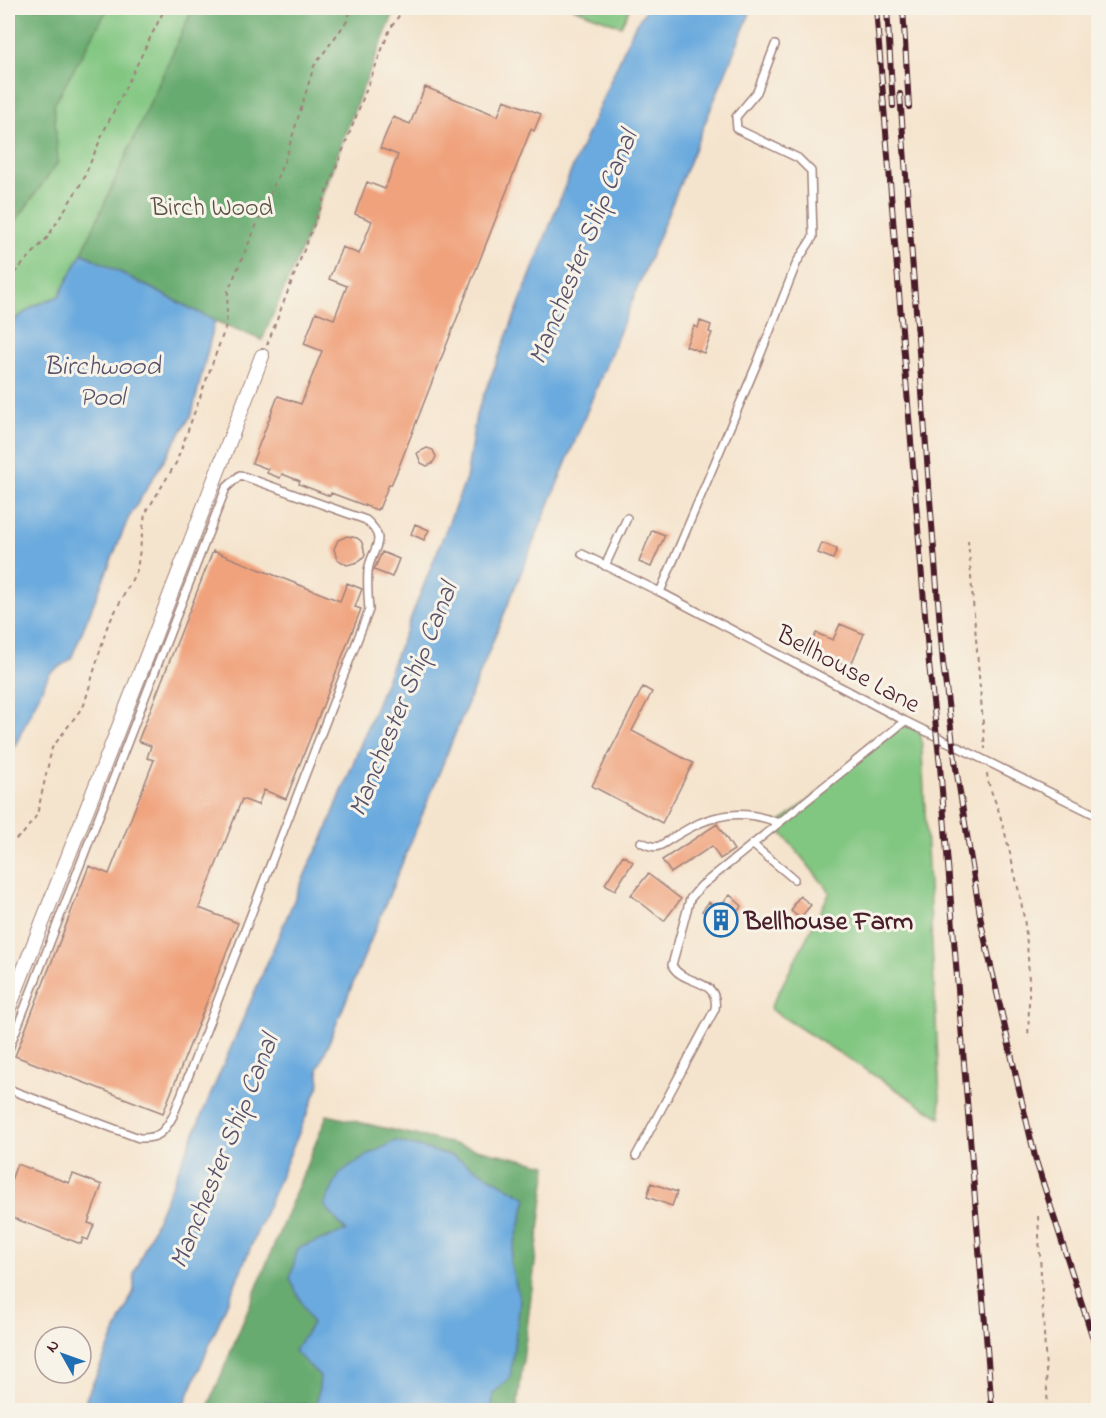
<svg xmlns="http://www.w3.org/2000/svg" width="1106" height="1418" font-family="'Indie Flower',sans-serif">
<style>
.green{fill:#81c681;stroke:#667256;stroke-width:1.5}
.forest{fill:#68ab6f;stroke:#59654d;stroke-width:1.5}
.water{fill:#6baade;stroke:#5a6484;stroke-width:1.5}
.building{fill:#f0a27b}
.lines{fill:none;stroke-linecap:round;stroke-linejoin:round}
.lane-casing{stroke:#a0827c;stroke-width:10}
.street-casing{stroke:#a0827c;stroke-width:16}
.path{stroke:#a0827c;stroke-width:2;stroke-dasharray:4.5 4.5;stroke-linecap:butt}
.lane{stroke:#fff;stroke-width:7}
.street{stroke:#fff;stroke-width:14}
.rail-casing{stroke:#4a1f2b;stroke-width:6}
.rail{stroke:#f7f3e8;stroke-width:4;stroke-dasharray:11;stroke-linecap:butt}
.labels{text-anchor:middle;stroke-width:6;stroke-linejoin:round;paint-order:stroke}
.park-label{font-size:26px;fill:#5a5145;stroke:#f7f3e8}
.street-label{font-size:26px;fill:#4a1f2b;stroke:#f7f3e8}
.poi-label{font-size:26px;font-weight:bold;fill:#4a1f2b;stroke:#f7f3e8;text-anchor:start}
.water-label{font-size:27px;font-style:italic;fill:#56506a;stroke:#f7f3e8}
</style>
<rect width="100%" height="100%" fill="#f7f3e8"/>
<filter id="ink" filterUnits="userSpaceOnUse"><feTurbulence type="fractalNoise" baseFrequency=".0167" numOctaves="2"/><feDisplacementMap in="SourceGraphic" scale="12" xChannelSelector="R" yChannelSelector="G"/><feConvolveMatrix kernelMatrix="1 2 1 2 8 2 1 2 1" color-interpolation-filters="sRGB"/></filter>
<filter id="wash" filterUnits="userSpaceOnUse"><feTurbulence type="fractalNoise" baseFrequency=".008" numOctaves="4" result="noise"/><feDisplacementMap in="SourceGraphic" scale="24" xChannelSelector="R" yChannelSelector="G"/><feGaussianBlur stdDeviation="1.35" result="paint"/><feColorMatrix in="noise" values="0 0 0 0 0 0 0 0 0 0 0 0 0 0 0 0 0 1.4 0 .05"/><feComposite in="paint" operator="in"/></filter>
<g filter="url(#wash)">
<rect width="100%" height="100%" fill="#f5e4cd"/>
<!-- green -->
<path class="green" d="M8,8H193L82,253L59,296L34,306L8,325Z
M573,8H629V10L621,26Z
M904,724L921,733L941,1118L770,1009L830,892L776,826Z"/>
<!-- forest -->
<path class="forest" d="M8,8H108L54,105L58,162L16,221L8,223Z
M193,8H396L360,95L303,246L262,340L215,321L82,253Z
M327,1115L547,1165L517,1410H207Z"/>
<!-- water -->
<path class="water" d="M647,8L653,10L655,8H752L318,1069L320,1083L182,1410H81L134,1290V1273L310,863L323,839L466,479L476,415L571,171L633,29Z
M82,253L215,321L192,414L128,519L71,659L49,674L14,748L8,759V325L34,306L59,296Z
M395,1141L453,1156L527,1198L510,1261L520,1301L510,1378L493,1394L492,1410H257L265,1401L285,1405L317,1404L320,1376L294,1351L312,1324L290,1279L298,1248L346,1231L324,1205L340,1173L370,1154Z"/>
<g id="blocks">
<!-- building -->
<path class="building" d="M425,87L498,116L504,100L541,114L534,131L531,129L398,469L391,485L389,484L379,509L378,508L377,510L331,493L330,496L299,484L300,481L282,474L280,478L267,473L268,469L252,463L278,396L301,404L322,351L304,344L316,312L334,319L347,286L329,279L342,247L359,254L372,221L355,214L367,182L385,189L398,155L380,148L393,117L410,124Z
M700,321L711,325L709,332L712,333L704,353L686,346L694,326L698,328Z
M427,448L433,450L436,457L432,464L427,466L421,463L417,453Z
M415,524L429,530L424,540L411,534Z
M652,530L665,535L651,567L639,562Z
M347,536L357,538L361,541L363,545L365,555L358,562L347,565L337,559L334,549L338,540Z
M822,543L837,549L833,559L818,553Z
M213,551L340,601L347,583L362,589L355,607L361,609L286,799L264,790L258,805L242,799L199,908L238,923L163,1113L15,1056L89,866L109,874L154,760L147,758L151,746L138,741Z
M382,552L399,559L392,577L374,570Z
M840,624L864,634L850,667L827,657L826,660L808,652L816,633L833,640Z
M643,687L652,692L632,731L693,763L662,823L592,786Z
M717,824L734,850L720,859L712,846L671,873L662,860Z
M623,855L633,862L615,890L605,884Z
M648,874L681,899L664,921L631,895Z
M730,895L742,906L722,929L702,911L709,902L717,909Z
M800,896L811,905L800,918L791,911L794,906L793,905Z
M17,1164L69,1183L73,1174L102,1185L88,1223L94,1225L88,1240L83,1238L81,1244L8,1216V1188Z
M651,1183L677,1192L672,1206L647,1197Z"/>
</g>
</g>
<g filter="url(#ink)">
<use href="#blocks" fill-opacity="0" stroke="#a0827c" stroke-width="1.5"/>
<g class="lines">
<!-- lane casing -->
<g class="lane-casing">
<path id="lane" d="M582,554L660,592L905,721L1098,816
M605,566L627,518
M660,592L758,361L797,262L813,237L811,171L798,158L737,129L736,117L757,92L775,45
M641,842C647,845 653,848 659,846C666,843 673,837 679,834C692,826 704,820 718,817C738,812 759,815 779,823
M752,844L794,879
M8,1051L226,488L240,475L366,520C390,541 371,548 368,571C367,584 368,597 369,610L173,1116C164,1132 159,1139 139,1138L8,1089
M636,1156L715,1009C720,977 682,986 672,965L690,899L701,886L905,721"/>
</g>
<!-- street casing -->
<g class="street-casing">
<path id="street" d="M8,1010L148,653L262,356"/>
</g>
<!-- path -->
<path class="path" d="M8,280L47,238L82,182L104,131L165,8
M267,345L390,29L404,8
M968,540L985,749
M987,773C988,787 995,799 999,812C1007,838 1013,866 1019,892C1030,940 1030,990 1028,1038
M8,844L22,835L37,815L52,748L84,705L107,627L137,570L145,514L176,463L226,326L228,291L286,157L314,66L347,21L352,8
M1038,1216L1048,1410"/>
<!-- lane -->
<use href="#lane" class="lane"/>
<!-- street -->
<use href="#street" class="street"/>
<!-- rail casing -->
<g class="rail-casing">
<path id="rail" d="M876,8L929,664L940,766L992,1410
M887,8L893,106
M903,8L909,107
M900,94L929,487L943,663L956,768L982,927L1019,1089L1036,1161L1098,1354"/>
</g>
<!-- rail -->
<use href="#rail" class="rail"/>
</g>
</g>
<!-- icons -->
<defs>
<g id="building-ring" transform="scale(1.725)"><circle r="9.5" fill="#f7f3e8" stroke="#1f6fb2" stroke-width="1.5"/><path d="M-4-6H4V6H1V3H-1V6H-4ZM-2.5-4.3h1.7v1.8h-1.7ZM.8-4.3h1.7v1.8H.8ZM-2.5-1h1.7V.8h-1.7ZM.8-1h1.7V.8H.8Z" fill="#1f6fb2"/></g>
</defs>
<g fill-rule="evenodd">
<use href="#building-ring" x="721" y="920"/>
</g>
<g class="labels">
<!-- park labels -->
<g class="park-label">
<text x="212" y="215">Birch Wood</text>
</g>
<!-- street labels -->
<g class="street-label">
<text transform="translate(849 668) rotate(28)" y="9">Bellhouse Lane</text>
</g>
<!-- poi labels -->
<g class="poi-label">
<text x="744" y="929">Bellhouse Farm</text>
</g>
<!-- water labels -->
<g class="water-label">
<text transform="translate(582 247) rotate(-68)" y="9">Manchester Ship Canal</text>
<text x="102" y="374">Birchwood<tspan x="102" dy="31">Pool</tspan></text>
<text transform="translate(402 699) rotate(-68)" y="9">Manchester Ship Canal</text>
<text transform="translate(223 1151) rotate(-68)" y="9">Manchester Ship Canal</text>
</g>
</g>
<!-- margin -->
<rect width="1106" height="1418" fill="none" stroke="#f7f3e8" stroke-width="30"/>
<!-- north arrow -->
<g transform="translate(63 1355) rotate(310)"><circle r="28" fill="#f7f3e8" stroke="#b29e9c" stroke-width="1.5"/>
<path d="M0-4.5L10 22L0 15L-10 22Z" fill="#1f6fb2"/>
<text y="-9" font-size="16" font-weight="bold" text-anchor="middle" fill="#4a1f2b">N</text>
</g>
</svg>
